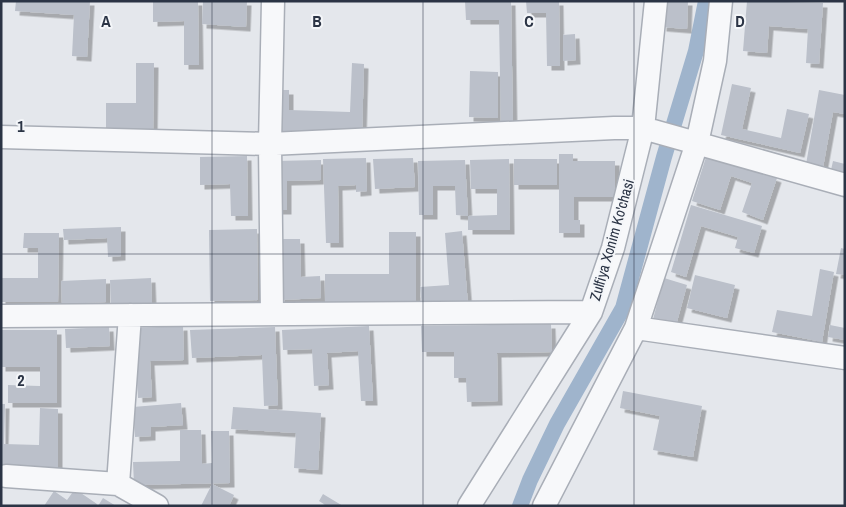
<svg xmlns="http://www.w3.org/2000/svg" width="846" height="507" font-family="'Archivo Narrow',sans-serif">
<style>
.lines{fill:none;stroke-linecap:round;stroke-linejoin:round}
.canal{stroke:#9fb4cc;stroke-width:16}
.building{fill:#bbc0ca;filter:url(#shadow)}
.minor-casing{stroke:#a9aeb7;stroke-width:25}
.minor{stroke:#f7f8fa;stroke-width:22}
.grid{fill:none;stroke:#2b3445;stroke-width:1;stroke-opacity:0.55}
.labels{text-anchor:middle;stroke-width:4;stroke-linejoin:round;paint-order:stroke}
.street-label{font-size:15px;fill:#2b3445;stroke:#f4f6f9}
.grid-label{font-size:16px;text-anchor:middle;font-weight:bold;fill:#2b3445;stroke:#f4f6f9;stroke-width:4;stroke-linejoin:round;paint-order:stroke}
</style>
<defs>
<filter id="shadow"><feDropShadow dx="4.5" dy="4.5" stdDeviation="0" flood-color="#0004"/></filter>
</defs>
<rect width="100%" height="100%" fill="#e4e7ec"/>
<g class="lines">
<!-- canal -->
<path class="canal" d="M520,506L530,480L557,424L623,308L664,157L696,51L706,1"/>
</g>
<!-- building -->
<path class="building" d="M16,1H90L87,57L72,56L74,15L15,11Z
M153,1H198L199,65H184V21L153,22Z
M203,1H247L246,27L202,24Z
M465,1H511L513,130H501L499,20H466Z
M526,1H559L560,66H547L546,13H527Z
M663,1H688L687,29L662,27Z
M747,1L823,3L819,64L806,63L808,29L769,26L767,53L743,51Z
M575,34L576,60L563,61V35Z
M136,63H154L153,135L106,134V103H136Z
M352,63L364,64L362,135L277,132L279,90H289V110L350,112Z
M470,71L498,72V118L469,117Z
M732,84L751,88L742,129L781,138L787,109L809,114L800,153L721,135Z
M819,90L845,95V114L833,112L822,173L805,170Z
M559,154H573V161H615V197H574V220H580V233H559Z
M707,154L777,178L763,220L742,212L752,183L731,176L720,210L692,201Z
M247,156L248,216H231L230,184L200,185V157Z
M366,158L367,191L356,192V185L338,186L339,243H326L323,159Z
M413,158L415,187L375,189L373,159Z
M509,159L510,230H468V216L497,215V189H471L470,160Z
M514,159H557V185H514Z
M321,160V180L287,181V210H275L274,161Z
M465,160L468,216L456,215L455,186H433V215H419L418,161Z
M833,161L845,164V173L831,170Z
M691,205L762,226L754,253L735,248L738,237L701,226L686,277L671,272Z
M121,227V256L108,257L107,238L64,240L63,229Z
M257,229L258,300L210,301L209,230Z
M462,231L468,305L422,308L420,287L449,285L445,233Z
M389,232H416V303H325V274H389Z
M24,233H59L58,302H1V278H38V248H23Z
M278,239H300L301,277L320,276L321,298L280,300Z
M841,248L845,249V275L836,274Z
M820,269L834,272L822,342L772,332L777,310L812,316Z
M695,275L735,285L727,318L687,308Z
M151,278L152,303L111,304L110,280Z
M664,278L687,285L675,329L652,323Z
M106,279V302L62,304L61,281Z
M551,324L552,352L497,353L498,401L467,402L466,378H454V352H422L421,326Z
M830,325L845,328V340L828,337Z
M183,326L184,360L150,361L152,397L138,398L134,328Z
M369,326L373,401H361L358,351L327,353L329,385L314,386L312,349L283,350L282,330Z
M109,327L110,346L66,348L65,329Z
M275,327L278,405L264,406L262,355L192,358L190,330Z
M1,330H57V403H8V385L40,386V367H1Z
M623,391L702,406L693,457L653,450L660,416L620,408Z
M181,403L183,425L151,427V436L135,437L133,407Z
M1,404H5L4,444L39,445L40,408L58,409V470L1,472Z
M233,407L321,413L318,470L294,468L296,433L231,429Z
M180,430H201L202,464L212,463L211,431H229L230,483L134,485L133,462L180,461Z
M212,484L234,495L229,506H201Z
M75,489L97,504L96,506H44L54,491L67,500Z
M323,494L343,506H327L319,501Z
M103,498L116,506H98Z"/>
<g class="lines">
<!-- minor casing -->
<g class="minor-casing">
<path id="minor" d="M273,1L270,144L614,128H643L845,185
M1,137L270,144L272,314
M1,316L591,312
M636,328L845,358
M6,476L118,484L157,506
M118,484L130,315
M469,506L591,312L613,248L643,128L656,1
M544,506L636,328L697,143L715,61L721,1"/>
</g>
<!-- minor -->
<use href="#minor" class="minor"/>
</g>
<!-- grid -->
<path class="grid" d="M212,1V506M423,1V506M634,1V506M1,254H845"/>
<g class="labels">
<!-- street labels -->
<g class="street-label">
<text transform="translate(612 240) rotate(-74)" y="5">Zulfiya Xonim Ko'chasi</text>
</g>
</g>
<g class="grid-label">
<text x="106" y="27">A</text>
<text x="317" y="27">B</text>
<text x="529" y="27">C</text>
<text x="740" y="27">D</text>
<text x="21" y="132">1</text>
<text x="21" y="386">2</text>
</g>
<!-- border -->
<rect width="846" height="507" fill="none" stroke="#2b3445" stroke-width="5"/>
</svg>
